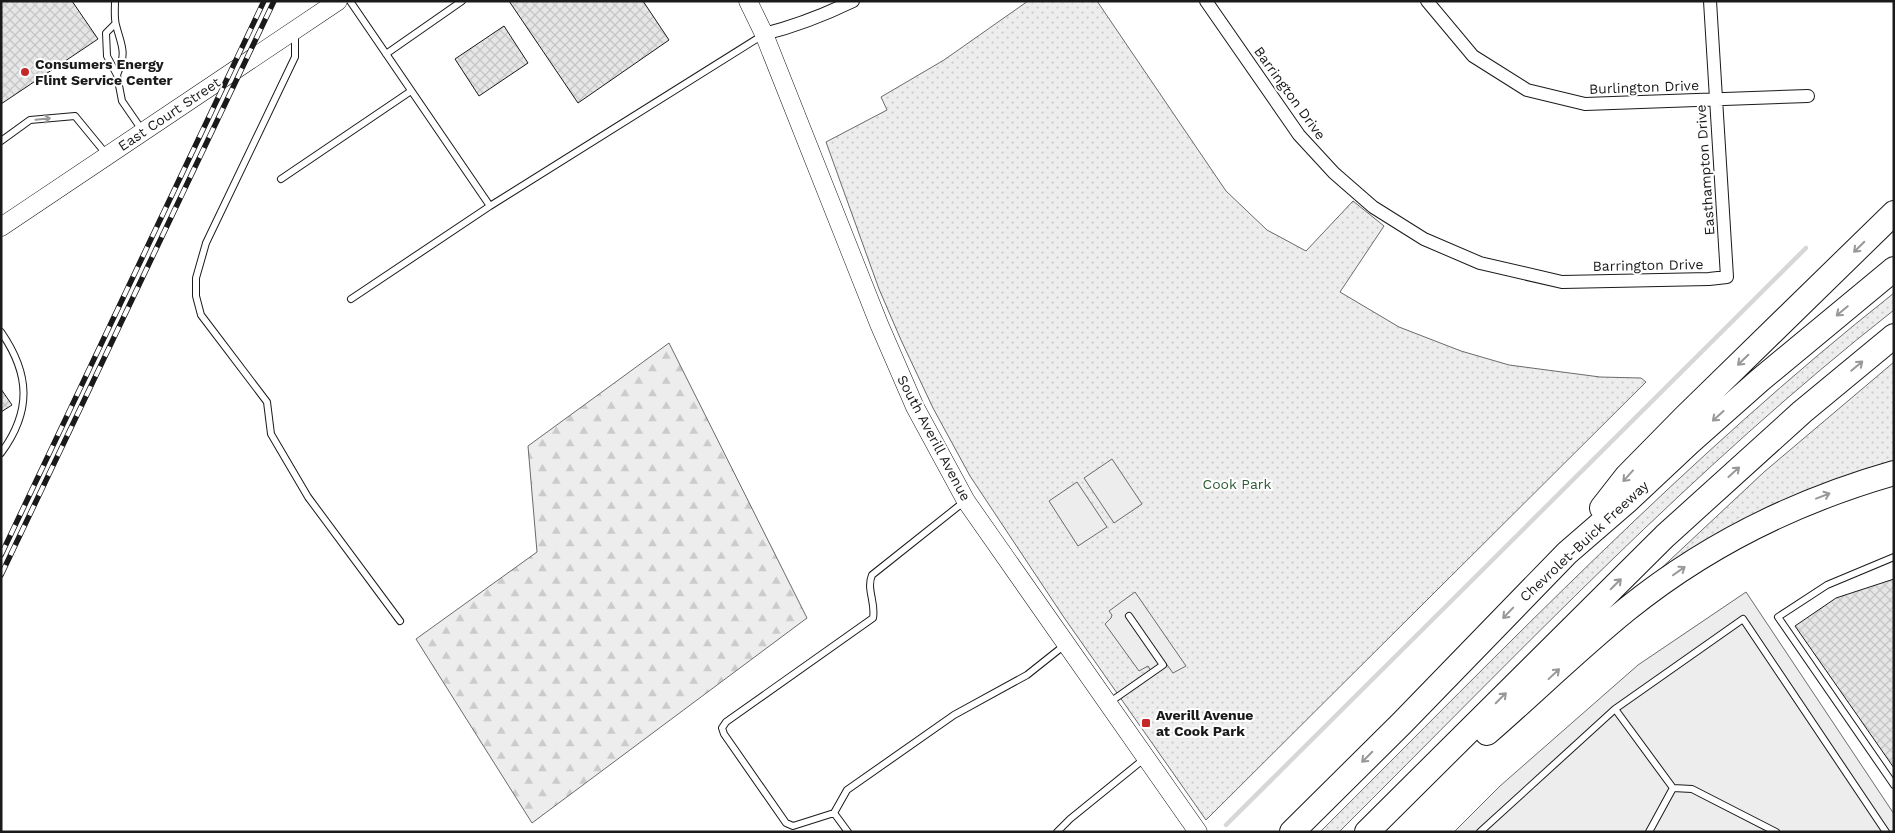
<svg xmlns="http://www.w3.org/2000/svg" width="1895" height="833" font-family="'Work Sans',sans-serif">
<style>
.grass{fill:url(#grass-dots);stroke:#6a6a6a}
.forest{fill:url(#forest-firs);stroke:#6a6a6a}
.pitch{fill:#ededed;stroke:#6a6a6a}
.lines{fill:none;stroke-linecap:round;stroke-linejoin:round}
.stream{stroke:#d7d7d7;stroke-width:4.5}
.building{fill:url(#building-cross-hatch);stroke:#1a1a1a}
.lane-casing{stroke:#1a1a1a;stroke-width:8}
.street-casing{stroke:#1a1a1a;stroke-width:14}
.secondary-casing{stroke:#1a1a1a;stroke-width:19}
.highway-casing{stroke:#1a1a1a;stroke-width:26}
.lane{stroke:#fff;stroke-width:6}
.street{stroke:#fff;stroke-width:12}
.secondary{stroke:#fff;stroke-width:18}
.highway{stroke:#fff;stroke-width:24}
.rail-casing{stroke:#1a1a1a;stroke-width:5.5}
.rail{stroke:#fff;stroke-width:4;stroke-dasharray:11;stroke-linecap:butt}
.oneway{stroke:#989898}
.poi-dot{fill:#c62828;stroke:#fff;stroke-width:2}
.labels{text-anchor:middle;stroke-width:4;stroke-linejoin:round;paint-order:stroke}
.poi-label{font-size:14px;font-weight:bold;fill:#1a1a1a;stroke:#fff;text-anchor:start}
.street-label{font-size:14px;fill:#1a1a1a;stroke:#fff}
.park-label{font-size:14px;fill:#2b5a34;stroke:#fff}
</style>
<defs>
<pattern id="grass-dots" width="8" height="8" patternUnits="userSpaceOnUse" patternTransform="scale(1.25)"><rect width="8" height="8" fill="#ededed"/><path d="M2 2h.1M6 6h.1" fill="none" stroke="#cbcbcb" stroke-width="1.8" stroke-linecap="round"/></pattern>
<pattern id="forest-firs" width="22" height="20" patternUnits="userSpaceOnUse" patternTransform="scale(1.25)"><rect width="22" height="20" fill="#ededed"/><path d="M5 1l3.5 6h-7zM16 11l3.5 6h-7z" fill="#cbcbcb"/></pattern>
<pattern id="building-cross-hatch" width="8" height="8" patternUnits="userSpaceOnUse" patternTransform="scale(1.25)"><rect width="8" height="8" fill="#e6e6e6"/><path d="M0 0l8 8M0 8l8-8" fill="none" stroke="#c5c5c5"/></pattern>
</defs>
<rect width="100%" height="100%" fill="#fff"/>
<!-- grass -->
<path class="grass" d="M1028,1H1097L1226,191L1267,230L1306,251L1353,201L1384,226L1340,292L1399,327L1461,351L1509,365L1600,377L1641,378L1646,382L1206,820L1063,616L970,476L933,408L901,340L879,289L826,142L887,110L881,97L944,60Z
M1894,293V310C1694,467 1519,653 1339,832H1320C1506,647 1688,456 1894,293Z
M1894,362V464L1654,575L1764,472Z"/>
<!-- forest -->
<path class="forest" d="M669,343L807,618L532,823L416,639L537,552L528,446Z"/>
<!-- pitch -->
<path class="pitch" d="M1112,459L1142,504L1114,523L1084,478Z
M1077,482L1107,527L1078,546L1049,501Z
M1135,592L1186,666L1173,673L1165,662L1151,671L1148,666L1139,671L1105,624L1111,618L1112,615L1109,611Z
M1746,592L1894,814V832H1454L1500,786L1638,665Z"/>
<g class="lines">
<!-- stream -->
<path class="stream" d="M1226,825L1806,248"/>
</g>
<!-- building -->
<path class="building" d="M1,1H72L98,39L1,104Z
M509,1H643L669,40L578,103Z
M504,26L528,63L479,96L455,59Z
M1,389L12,405L1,412Z
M1894,579V768L1795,626L1836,598Z"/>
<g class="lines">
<!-- lane casing -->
<g class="lane-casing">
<path id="lane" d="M115,1C115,9 114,18 116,25C122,48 127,51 117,75
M350,1L490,206
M115,24L106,33L107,56L117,75L122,101L142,130
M295,34V57L206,243L196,278V296L201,315L267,402L271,434L308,497L400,621
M386,54L462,1
M1,141L30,120L75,116L107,155
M281,179L411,91
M351,299L490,206L763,35
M1,332C30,374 32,411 1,453
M1894,557L1827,585L1778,617L1894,785
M1110,702L1163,665L1129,616
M1615,709L1673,788L1692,789L1776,832
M834,813L793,826L786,823L724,734L722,728L726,722L873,618C876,603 866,589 872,575L965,501
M848,832L834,813L847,790L954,715L1027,675L1066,644
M1057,832L1070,819L1144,759
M1480,832L1615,709L1743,619L1886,832
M1649,832L1673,788"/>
</g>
<!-- street casing -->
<g class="street-casing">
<path id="street" d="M1206,1L1299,135L1334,173L1373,207L1424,239L1480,263L1562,282L1709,279L1727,277L1710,1
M1427,1L1473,56L1527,90L1585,104L1808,96
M764,34C796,26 824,15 853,1"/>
</g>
<!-- secondary casing -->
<g class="secondary-casing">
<path id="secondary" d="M748,1L764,34L879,324L915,407L966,501L1198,832
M1,227L338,1"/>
</g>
<!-- highway casing -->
<g class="highway-casing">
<path id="highway" d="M1602,508L1627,476L1685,417L1894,213
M1487,733C1533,693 1578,649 1626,610C1705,546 1796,501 1894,473
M1292,832L1402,723L1567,553L1626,502L1690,442L1760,380L1894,269
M1367,832L1665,536L1802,412L1894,336"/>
</g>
<!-- lane -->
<use href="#lane" class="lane"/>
<!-- street -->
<use href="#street" class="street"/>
<!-- secondary -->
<use href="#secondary" class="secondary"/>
<!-- highway -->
<use href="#highway" class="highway"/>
<!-- rail casing -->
<g class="rail-casing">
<path id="rail" d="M1,555L264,1
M1,575L274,1"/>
</g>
<!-- rail -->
<use href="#rail" class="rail"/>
</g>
<!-- one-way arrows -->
<defs><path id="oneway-shaft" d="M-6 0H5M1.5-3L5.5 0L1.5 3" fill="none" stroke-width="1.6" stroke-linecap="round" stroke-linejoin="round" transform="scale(1.25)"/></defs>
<g class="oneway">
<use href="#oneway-shaft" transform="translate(43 119) rotate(-6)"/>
<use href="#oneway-shaft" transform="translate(1859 247) rotate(135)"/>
<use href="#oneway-shaft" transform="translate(1842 311) rotate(140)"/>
<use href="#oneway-shaft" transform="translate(1743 360) rotate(136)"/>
<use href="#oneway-shaft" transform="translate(1857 366) rotate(-40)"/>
<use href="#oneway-shaft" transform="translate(1718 416) rotate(138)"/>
<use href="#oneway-shaft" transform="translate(1734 472) rotate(-42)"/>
<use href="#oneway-shaft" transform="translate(1628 476) rotate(132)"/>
<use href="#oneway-shaft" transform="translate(1823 496) rotate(-21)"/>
<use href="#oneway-shaft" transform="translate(1679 571) rotate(-35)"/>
<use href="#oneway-shaft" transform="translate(1616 584) rotate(-45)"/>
<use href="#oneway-shaft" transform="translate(1508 613) rotate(134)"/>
<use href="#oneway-shaft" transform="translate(1554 674) rotate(-43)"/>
<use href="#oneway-shaft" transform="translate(1501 698) rotate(-45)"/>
<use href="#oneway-shaft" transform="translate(1367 757) rotate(135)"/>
</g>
<!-- markers -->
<g class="poi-dot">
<circle cx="25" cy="72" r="5"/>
<rect x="1141" y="718" width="10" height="10" rx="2.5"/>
</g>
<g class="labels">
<!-- poi labels -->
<g class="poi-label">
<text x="35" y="69">Consumers Energy<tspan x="35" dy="16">Flint Service Center</tspan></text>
<text x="1156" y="720">Averill Avenue<tspan x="1156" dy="16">at Cook Park</tspan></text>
</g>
<!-- street labels -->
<g class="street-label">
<text transform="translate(1644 87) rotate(-2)" y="5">Burlington Drive</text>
<text transform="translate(1290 93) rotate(54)" y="5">Barrington Drive</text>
<text transform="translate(169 114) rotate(-34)" y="5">East Court Street</text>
<text transform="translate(1705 170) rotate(-94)" y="5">Easthampton Drive</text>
<text transform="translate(1648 265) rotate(-1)" y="5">Barrington Drive</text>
<text transform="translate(934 438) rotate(62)" y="5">South Averill Avenue</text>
<text transform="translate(1584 541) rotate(-43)" y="5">Chevrolet-Buick Freeway</text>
</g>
<!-- park labels -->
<g class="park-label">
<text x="1237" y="489">Cook Park</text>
</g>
</g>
<!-- border -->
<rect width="1895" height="833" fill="none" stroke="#1a1a1a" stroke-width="5"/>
</svg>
